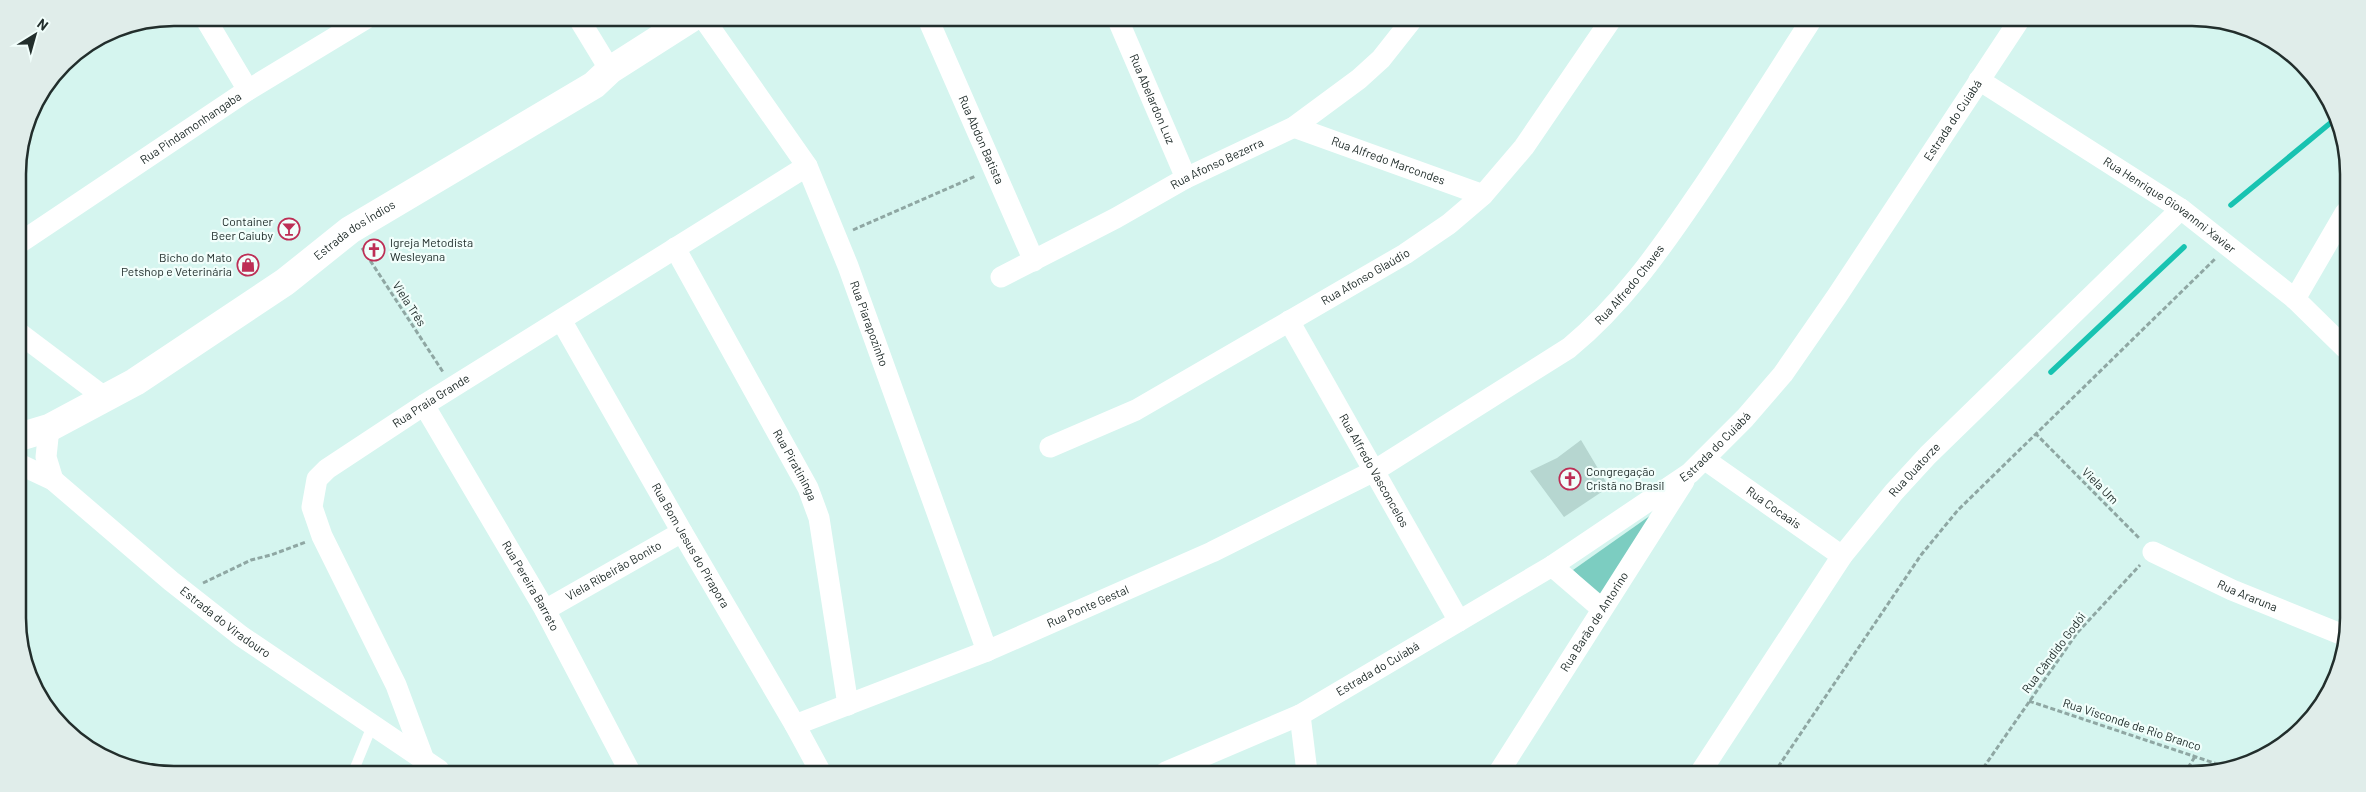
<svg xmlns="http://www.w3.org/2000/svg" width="2366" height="792" font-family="Barlow,sans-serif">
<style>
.green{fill:#7ccdc1}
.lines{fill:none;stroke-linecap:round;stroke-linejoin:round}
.stream{stroke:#18c3b1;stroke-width:5.5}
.building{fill:#b6d6d0}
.path{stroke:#8fa7a3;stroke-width:3;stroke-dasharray:5 2.5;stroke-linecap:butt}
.lane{stroke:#fff;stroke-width:10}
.street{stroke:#fff;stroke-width:21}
.secondary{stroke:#fff;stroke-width:28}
.labels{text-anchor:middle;stroke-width:4.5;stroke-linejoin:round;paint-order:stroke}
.street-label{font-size:12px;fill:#222e2c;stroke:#f1fefb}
.poi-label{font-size:12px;fill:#222e2c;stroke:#f1fefb;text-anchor:end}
.rim{fill:none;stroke:#222e2c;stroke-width:2.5}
</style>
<rect width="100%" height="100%" fill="#d5f5ef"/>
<!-- green -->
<path class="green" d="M1661,508L1603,599L1573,570Z"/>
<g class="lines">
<!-- stream -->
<path class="stream" d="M2231,205L2334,120
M2051,372L2184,247"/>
</g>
<!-- building -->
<path class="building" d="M1581,440L1609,487L1564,517L1530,471L1557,458Z"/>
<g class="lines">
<!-- path -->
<path class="path" d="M853,230L976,176
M362,248L443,372
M2035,433L2140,539
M203,583L251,560L271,555L306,542
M2029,701L2229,768
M1774,773L1921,555L1958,510L2215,259
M1979,774L2077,633L2140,565
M2184,774L2196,755"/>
<!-- lane -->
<path class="lane" d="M354,770L372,726"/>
<!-- street -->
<g class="street">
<path d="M205,18L248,90"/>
<path d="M579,19L610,70"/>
<path id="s1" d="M704,19L807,166L848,266L987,651"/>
<path id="s2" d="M928,19L1034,261"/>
<path id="s3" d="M1118,20L1186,178"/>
<path id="s4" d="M1979,80L2181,209L2295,299L2345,348"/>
<path id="s5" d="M1294,127L1483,195"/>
<path id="s6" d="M18,244L248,90L367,18"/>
<path id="s7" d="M675,248L808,488L819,518L848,705"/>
<path id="s8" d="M1001,277L1116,218L1186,178L1294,127L1359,79L1381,59L1411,21"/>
<path d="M2295,299L2345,213"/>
<path id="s9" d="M561,320L682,532L795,725L820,771"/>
<path id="s10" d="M1289,321L1459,621"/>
<path d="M19,333L104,397"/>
<path id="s11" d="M424,405L545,610L629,770"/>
<path d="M49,428L46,457L53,480"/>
<path id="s12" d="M1050,447L1136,410L1405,254L1449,224L1483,195L1524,147L1610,21"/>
<path id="s13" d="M1704,459L1842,556"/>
<path id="s14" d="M19,464L53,480L171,581L241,636L439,770"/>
<path id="s15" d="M2153,552L2232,590L2343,635"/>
<path d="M1552,566L1602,609"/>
<path id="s16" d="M545,610L682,532"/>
<path d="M1300,715L1307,772"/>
<path id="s17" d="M795,725L987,651L1212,552L1374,471L1569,348C1621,305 1658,253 1696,197C1735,140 1772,81 1810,22"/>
<path id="s18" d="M424,760L396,685L322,536L312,507L317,479L327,469L424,405L807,166"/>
<path id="s19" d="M1166,772L1300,715L1552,566L1690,473L1745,418L1783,374L1837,296L2018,22"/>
<path id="s20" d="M1499,772L1684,481"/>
<path id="s21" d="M1700,773L1842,556L1894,492L1928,455L2181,209"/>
</g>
<!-- secondary -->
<path class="secondary" id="s22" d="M19,437L49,428L135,382L285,282L350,230L594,85L610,70L690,19"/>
</g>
<!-- icons -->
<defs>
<g id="bar-ring" transform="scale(1.125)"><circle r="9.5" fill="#f1fefb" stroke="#bd2e55" stroke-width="1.5"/><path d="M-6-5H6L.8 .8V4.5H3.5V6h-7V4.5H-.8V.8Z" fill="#bd2e55"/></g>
<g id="church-ring" transform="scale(1.125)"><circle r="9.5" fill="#f1fefb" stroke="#bd2e55" stroke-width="1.5"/><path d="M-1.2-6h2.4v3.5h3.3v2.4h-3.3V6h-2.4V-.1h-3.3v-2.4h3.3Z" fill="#bd2e55"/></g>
<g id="shop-ring" transform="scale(1.125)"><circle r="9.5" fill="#f1fefb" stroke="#bd2e55" stroke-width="1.5"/><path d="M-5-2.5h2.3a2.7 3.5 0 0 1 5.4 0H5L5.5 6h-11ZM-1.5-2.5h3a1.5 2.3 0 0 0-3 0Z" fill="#bd2e55"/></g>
</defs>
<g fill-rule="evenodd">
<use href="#bar-ring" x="289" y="229"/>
<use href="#church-ring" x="374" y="250"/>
<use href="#shop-ring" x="248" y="265"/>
<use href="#church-ring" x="1570" y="479"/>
</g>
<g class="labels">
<!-- street labels -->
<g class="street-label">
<text dy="4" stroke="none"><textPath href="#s3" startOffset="86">Rua Abelardon Luz</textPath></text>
<text dy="4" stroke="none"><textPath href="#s19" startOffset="1046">Estrada do Cuiabá</textPath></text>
<text dy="4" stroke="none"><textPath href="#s6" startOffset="208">Rua Pindamonhangaba</textPath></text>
<text dy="4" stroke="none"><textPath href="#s2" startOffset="132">Rua Abdon Batista</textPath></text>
<text dy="4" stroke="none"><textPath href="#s5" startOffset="100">Rua Alfredo Marcondes</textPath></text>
<text dy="4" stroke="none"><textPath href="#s8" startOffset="244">Rua Afonso Bezerra</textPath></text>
<text dy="4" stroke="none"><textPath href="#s4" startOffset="228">Rua Henrique Giovannni Xavier</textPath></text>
<text dy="4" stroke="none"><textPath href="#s22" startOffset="396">Estrada dos Índios</textPath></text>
<text dy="4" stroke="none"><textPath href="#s12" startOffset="359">Rua Afonso Glaúdio</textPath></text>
<text dy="4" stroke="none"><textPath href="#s17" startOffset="951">Rua Alfredo Chaves</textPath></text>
<text transform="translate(409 304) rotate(57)" y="4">Viela Três</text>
<text dy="4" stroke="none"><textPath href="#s1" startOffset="349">Rua Piarapozinho</textPath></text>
<text dy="4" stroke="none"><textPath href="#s18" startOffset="444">Rua Praia Grande</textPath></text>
<text dy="4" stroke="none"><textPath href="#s19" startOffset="641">Estrada do Cuiabá</textPath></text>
<text dy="4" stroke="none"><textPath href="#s7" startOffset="248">Rua Piratininga</textPath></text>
<text dy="4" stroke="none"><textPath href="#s21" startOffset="372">Rua Quatorze</textPath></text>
<text dy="4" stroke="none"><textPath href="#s10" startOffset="172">Rua Alfredo Vasconcelos</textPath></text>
<text transform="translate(2100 486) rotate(45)" y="4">Viela Um</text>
<text dy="4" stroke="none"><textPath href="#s13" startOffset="85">Rua Cocaais</textPath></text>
<text dy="4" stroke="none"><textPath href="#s9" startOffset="260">Rua Bom Jesus do Pirapora</textPath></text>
<text dy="4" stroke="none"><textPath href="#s16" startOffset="79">Viela Ribeirão Bonito</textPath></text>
<text dy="4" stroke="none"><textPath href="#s11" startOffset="210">Rua Pereira Barreto</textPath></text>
<text dy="4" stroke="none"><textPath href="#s15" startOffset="104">Rua Araruna</textPath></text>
<text dy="4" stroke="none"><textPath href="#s17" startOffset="316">Rua Ponte Gestal</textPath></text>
<text dy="4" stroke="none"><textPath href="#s14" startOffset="261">Estrada do Viradouro</textPath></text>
<text dy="4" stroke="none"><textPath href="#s20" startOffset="178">Rua Barão de Antorino</textPath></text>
<text transform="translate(2054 653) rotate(-53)" y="4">Rua Cândido Godói</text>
<text dy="4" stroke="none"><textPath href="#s19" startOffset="236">Estrada do Cuiabá</textPath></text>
<text transform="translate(2132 725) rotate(18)" y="4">Rua Visconde de Rio Branco</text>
</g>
<!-- poi labels -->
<g class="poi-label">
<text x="273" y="226">Container<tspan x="273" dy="14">Beer Caiuby</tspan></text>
<text x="390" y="247" text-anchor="start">Igreja Metodista<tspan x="390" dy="14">Wesleyana</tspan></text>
<text x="232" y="262">Bicho do Mato<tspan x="232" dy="14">Petshop e Veterinária</tspan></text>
<text x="1586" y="476" text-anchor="start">Congregação<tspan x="1586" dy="14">Cristã no Brasil</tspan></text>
</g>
</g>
<!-- crop -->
<path d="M0 0H2366V792H0ZM174 26H2192A148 148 0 0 1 2340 174V618A148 148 0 0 1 2192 766H174A148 148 0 0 1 26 618V174A148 148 0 0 1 174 26Z" fill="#e0edea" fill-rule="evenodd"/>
<path class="rim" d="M174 26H2192A148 148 0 0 1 2340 174V618A148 148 0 0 1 2192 766H174A148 148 0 0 1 26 618V174A148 148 0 0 1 174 26Z"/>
<!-- north arrow -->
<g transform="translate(35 35) rotate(37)" stroke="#f1fefb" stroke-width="4" paint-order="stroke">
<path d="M0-4L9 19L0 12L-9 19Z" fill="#222e2c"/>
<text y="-8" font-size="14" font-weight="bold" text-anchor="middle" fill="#222e2c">N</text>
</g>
</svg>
